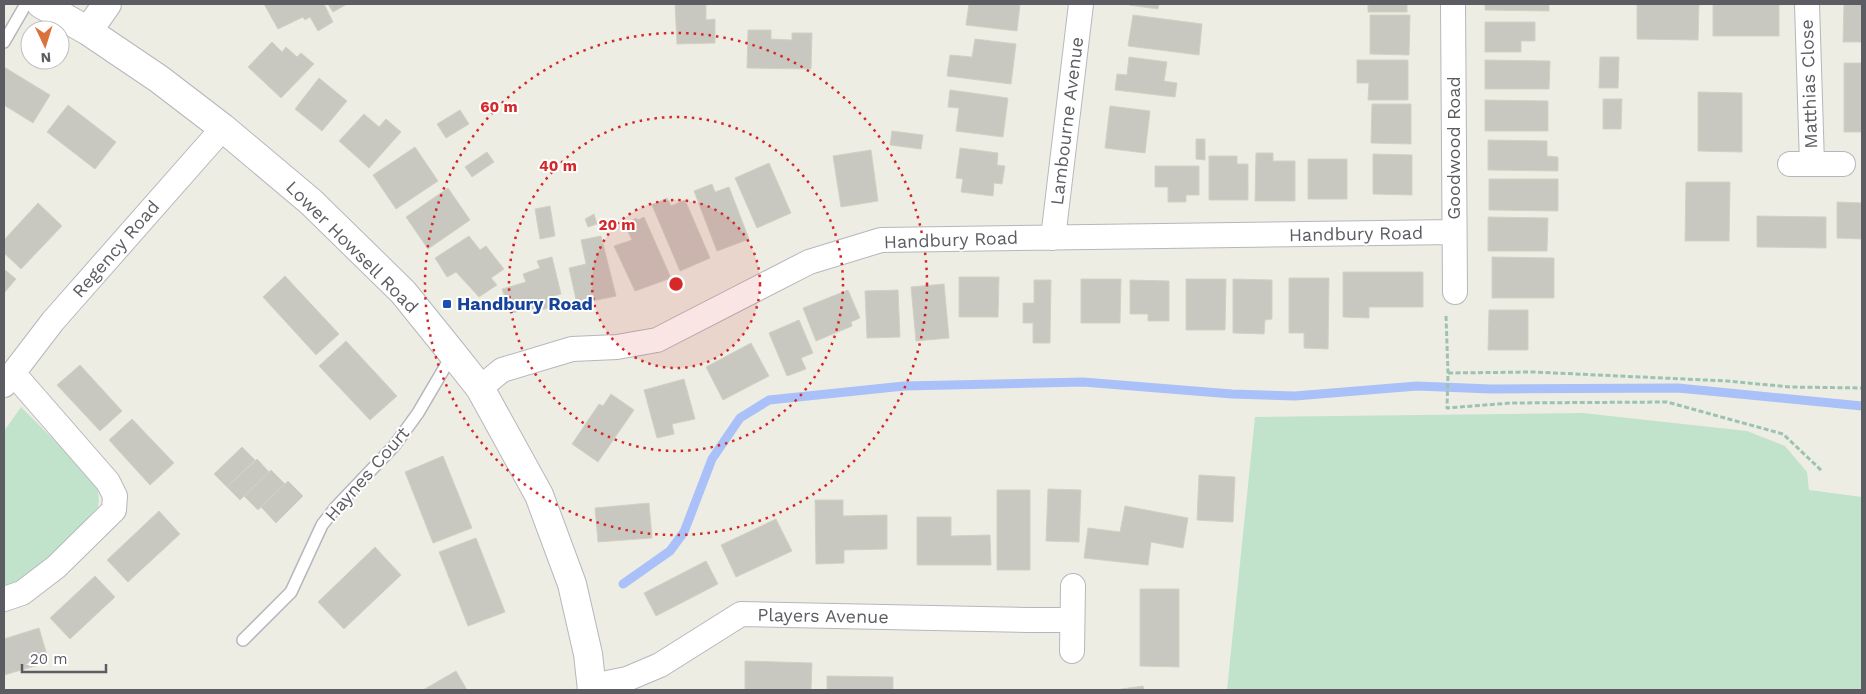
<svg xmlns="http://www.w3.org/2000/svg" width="1866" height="694" font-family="'Work Sans',sans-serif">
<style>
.green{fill:#c2e3cb}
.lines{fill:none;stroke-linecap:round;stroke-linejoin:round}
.stream{stroke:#a9c1f8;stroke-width:9}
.building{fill:#c9c8c0;stroke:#d1d1c3}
.service-casing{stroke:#b6b7bd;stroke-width:14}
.minor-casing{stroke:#b6b7bd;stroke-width:26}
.tertiary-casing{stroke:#b6b7bd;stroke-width:30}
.path{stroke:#9cc3b1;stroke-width:3;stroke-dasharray:5 2.5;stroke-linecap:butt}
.service{stroke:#fff;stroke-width:11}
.minor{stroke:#fff;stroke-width:24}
.tertiary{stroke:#fff;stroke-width:28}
.ring{fill:none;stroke:#d62828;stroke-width:2.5;stroke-dasharray:2.5 5}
.transit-dot{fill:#1a4fb4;stroke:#fff;stroke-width:2}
.labels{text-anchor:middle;stroke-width:4;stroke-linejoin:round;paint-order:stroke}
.street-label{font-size:18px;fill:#5c5d63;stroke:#fff}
.transit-label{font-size:18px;font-weight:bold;fill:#164399;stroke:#fff;text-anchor:start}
.centre{fill:#d62828;stroke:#fff;stroke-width:2.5}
.ring-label{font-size:15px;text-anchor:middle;font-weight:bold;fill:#d62828;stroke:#fff;stroke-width:4;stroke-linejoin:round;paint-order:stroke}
</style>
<rect width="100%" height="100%" fill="#edede4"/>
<!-- green -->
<path class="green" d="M21,407L94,480C98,489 100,497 98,507L63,544L17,586L4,590V431Z
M1583,413L1747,431L1785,446L1807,472L1809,490L1862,497V690H1227L1255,417Z"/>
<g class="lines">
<!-- stream -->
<path class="stream" d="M623,584L670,551L684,532L712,459L740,418L769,400L904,386L1083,382L1232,394L1295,396L1417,386L1491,389L1678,388L1862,406"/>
</g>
<!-- building -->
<path class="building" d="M264,4H324L333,22L318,31L310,17L305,20L303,17L278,29Z
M328,4H347L333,12Z
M675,4H706V20L715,19V43L677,44Z
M969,4H1020L1017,31L966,25Z
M1129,4H1159L1158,9L1129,5Z
M1368,4H1407V12H1368Z
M1485,4H1549V11L1485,10Z
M1637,4H1699L1698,40L1637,39Z
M1713,4H1779V36H1713Z
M1844,4H1862V42H1843Z
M1133,15L1202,24L1199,55L1128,46Z
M1370,15H1410L1409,55L1370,54Z
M1485,22H1535V41H1521V52H1485Z
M748,30H771V39L792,40V33H812L811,69L747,68Z
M975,39L1016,44L1011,84L947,76L950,55L972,57Z
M272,42L282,52L286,47L297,57L301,53L314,64L281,98L248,67Z
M1129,57L1167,62L1164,81L1177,83L1175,97L1115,90L1117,74L1127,75Z
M1600,57H1619L1618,88H1599Z
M1357,60H1408V100H1368L1369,83H1357Z
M1485,60L1550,61L1549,89H1485Z
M1844,63H1862V132H1844Z
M4,67L50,95L33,123L4,105Z
M319,78L347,101L322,131L295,109Z
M950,90L1008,98L1003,137L956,131L959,108L948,107Z
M1698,92L1742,93V152L1698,151Z
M1603,99H1622L1621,129H1603Z
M1485,100L1548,101V131H1485Z
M1372,104H1411V144L1371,143Z
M68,105L116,142L95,169L47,132Z
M1110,106L1150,111L1145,153L1105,148Z
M460,110L469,124L446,138L437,124Z
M364,114L379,127L386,119L401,132L369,168L339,141Z
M892,131L923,135L921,149L890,145Z
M1196,139H1205V160L1196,159Z
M1488,140L1547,141V156L1558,157V171L1488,170Z
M415,147L438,181L396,209L373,175Z
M960,148L998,153L997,165L1005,166L1002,184L994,183L993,196L961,192L963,179L956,178Z
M871,150L878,201L841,207L833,156Z
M487,152L494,162L472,177L465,167Z
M1256,153H1273V161H1295V201H1255Z
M1373,154L1412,155V195L1373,194Z
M1209,156H1237V164H1248V200H1209Z
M1308,159H1347V199H1308Z
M769,163L791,213L757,228L735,178Z
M1155,166H1199V195H1186V202H1168V187H1155Z
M1489,179H1558V211L1489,210Z
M1686,182H1730L1729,241H1685Z
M712,184L715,192L729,187L749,239L717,251L694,191Z
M448,188L470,220L428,249L406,217Z
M667,198L671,206L685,200L710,258L680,271L652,205Z
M1837,202L1862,203V239L1837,238Z
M38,203L62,226L21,269L4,253V240Z
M550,206L555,236L540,239L535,209Z
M594,214L597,224L588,227L585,219Z
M1757,216L1826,217V248L1757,247Z
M644,217L671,278L635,291L614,246L632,240L625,225L636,218L638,220Z
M1488,217L1548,218L1547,251H1488Z
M469,236L480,250L486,246L504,269L491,278L497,285L479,297L456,272L447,277L435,258Z
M601,236L616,296L577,304L569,268L586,264L581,240Z
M552,257L561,294L550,297L553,307L532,312V309L510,313L502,289L526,282L523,274L540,268L537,261Z
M1492,257L1554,258V298H1492Z
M4,269L16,279L4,293Z
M1343,272H1423V307H1369V318L1343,317Z
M285,276L339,334L316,355L263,297Z
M959,277H999L998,317H959Z
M1289,278H1329L1328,349L1304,348V333H1289Z
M1081,279H1121L1120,323H1081Z
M1186,279H1226L1225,330H1186Z
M1233,279L1272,280V319L1265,320L1264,334L1233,333Z
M1034,280H1051L1050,343H1033V323H1023V303H1034Z
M1130,280L1169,281V321H1148V314H1130Z
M944,284L949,338L916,341L911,287Z
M848,290L860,318L851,322L852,326L816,341L803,308Z
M898,290L900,337L867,338L865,291Z
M1489,310H1528V350H1488Z
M799,320L813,353L801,358L806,369L787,376L769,333Z
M346,341L397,396L370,420L319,366Z
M751,343L769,376L723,400L706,367Z
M80,365L122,411L100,431L57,385Z
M684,379L695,419L672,424L674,434L657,438L644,390Z
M611,394L634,410L598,462L572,444L599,404L603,406Z
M132,419L174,463L150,485L109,440Z
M242,447L255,460L227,487L214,474Z
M443,456L472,528L433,543L405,472Z
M257,459L269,472L240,500L227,487Z
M271,470L285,484L258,510L244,496Z
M1199,475L1235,477L1233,522L1197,520Z
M288,481L303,496L276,523L261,507Z
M1048,489L1081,490L1079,542L1046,541Z
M997,490H1030V570H997Z
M815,500H843V516L887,515V549L844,550V563L816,564Z
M649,503L652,538L598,542L595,508Z
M1125,506L1188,518L1183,548L1151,542L1148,565L1084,558L1088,528L1120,532Z
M159,511L180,534L128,582L107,560Z
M917,517H951V536L990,535L991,565H917Z
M776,519L792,551L736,577L721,545Z
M476,538L505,612L468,626L439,552Z
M375,547L401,575L344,629L318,602Z
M706,561L718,584L656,616L644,593Z
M95,576L115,597L70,639L50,618Z
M1140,589H1179V667L1140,666Z
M39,628L49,662L4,675V639Z
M745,661L812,663L811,690H745Z
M456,671L467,690H423Z
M827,676L893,677V690H827Z
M1143,686L1144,690H1115Z"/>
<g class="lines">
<!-- service casing -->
<g class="service-casing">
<path id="service" d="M4,42L26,4
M243,640L291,592L322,525L336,507L394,446L418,413L452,355"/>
</g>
<!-- minor casing -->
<g class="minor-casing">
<path id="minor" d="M1453,4L1455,292
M1807,4L1812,164
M1790,164H1843
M1053,238L1081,4
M4,385L53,321L223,128
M480,388L502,370L572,349L617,347L657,340L809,262L881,240L1454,232
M4,599L22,593L56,567L114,510L115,496L108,482L13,373
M1072,651L1073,586
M592,686L627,679L660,665L741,614L1027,620H1071"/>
</g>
<!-- tertiary casing -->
<g class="tertiary-casing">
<path id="tertiary" d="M41,4L88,31L159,79L223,128L311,202L403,292L453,354L480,388L539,495L572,584L588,654L592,690
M88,31L107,4"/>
</g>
<!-- path -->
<path class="path" d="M1446,316L1448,373L1447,408L1511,403L1667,402L1783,434L1822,471
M1448,373L1533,372L1727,381L1790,387L1862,388"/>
<!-- service -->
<use href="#service" class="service"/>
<!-- minor -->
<use href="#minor" class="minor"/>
<!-- tertiary -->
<use href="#tertiary" class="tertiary"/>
</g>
<!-- distance rings -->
<circle cx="676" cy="284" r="84" fill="#d62828" fill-opacity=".12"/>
<g class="ring">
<circle cx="676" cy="284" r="84"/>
<circle cx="676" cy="284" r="167"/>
<circle cx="676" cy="284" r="251"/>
</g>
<!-- markers -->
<rect class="transit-dot" x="442" y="299" width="10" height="10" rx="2.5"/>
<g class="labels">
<!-- street labels -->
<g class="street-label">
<text transform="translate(1809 84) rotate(-92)" y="6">Matthias Close</text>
<text transform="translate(1067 121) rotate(-83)" y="6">Lambourne Avenue</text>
<text transform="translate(1454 148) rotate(-90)" y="6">Goodwood Road</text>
<text transform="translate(1356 234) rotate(-1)" y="6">Handbury Road</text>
<text transform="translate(951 240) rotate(-2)" y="6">Handbury Road</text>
<text transform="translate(352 247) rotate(45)" y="6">Lower Howsell Road</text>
<text transform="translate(116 249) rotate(-49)" y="6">Regency Road</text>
<text transform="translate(367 474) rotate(-49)" y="6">Haynes Court</text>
<text transform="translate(823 616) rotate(1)" y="6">Players Avenue</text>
</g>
<!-- transit labels -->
<g class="transit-label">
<text x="457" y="310">Handbury Road</text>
</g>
</g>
<circle cx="676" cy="284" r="8" class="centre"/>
<g class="ring-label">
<text x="499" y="112">60 m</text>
<text x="558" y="171">40 m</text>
<text x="617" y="230">20 m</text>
</g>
<!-- border -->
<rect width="1866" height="694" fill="none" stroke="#5c5d63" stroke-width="10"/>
<!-- north arrow -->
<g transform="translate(45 45) rotate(176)"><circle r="24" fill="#ffffff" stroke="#bebec1"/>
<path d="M0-4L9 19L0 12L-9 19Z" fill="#db723c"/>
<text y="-8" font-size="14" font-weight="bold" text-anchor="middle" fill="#5c5d63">N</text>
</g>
<!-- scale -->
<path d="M22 664v8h84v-8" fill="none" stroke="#5c5d63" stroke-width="2.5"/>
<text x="30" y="664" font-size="15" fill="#5c5d63" stroke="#ffffff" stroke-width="4" paint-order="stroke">20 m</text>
</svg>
